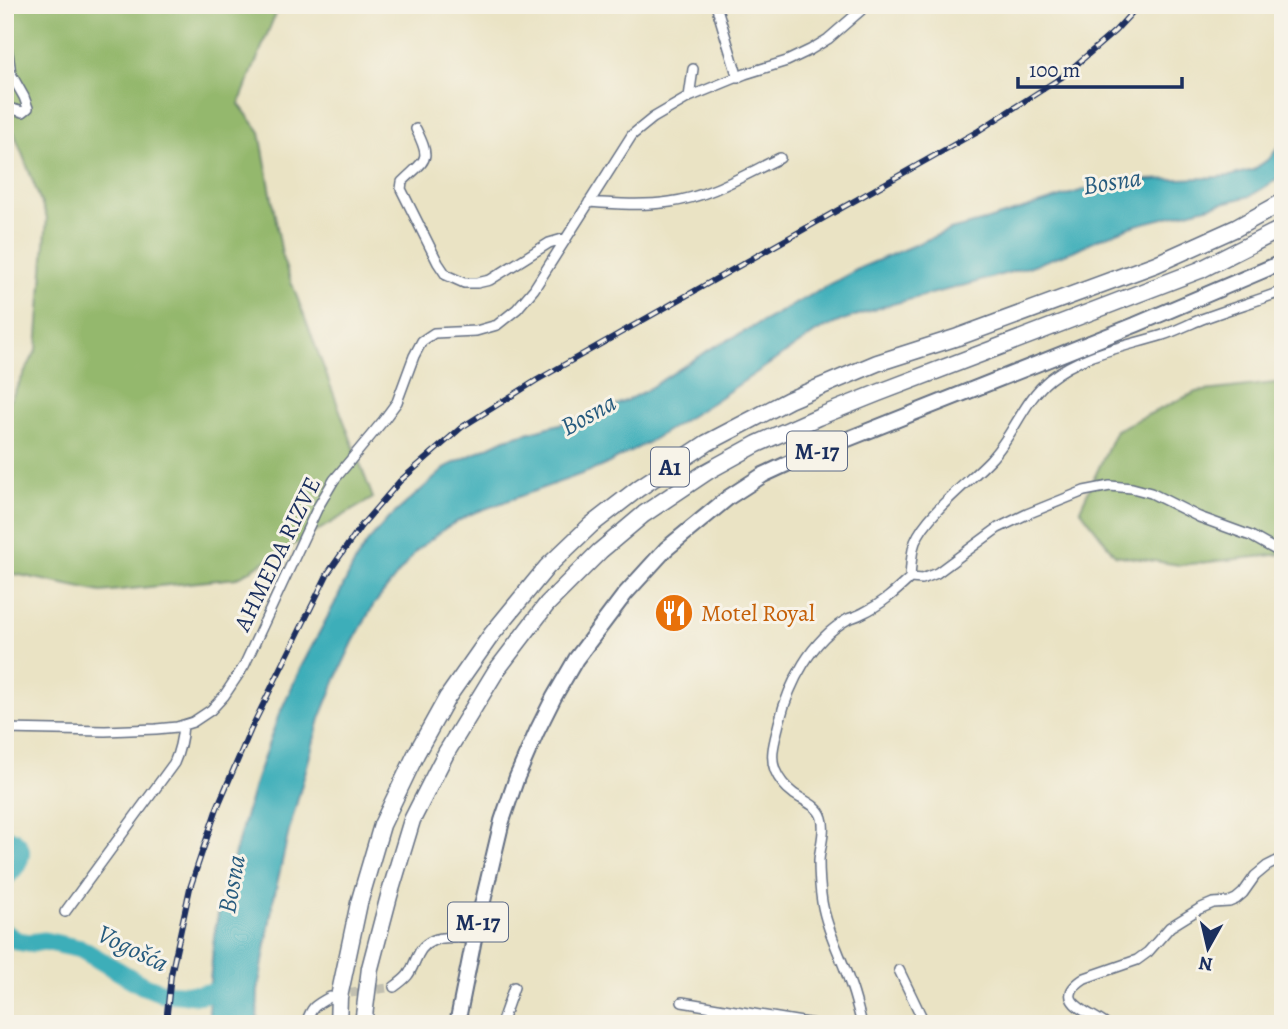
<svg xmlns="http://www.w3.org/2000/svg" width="1288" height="1029" font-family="Alegreya,serif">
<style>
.forest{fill:#94b86d;stroke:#587466;stroke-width:2}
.water{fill:#3eaeb9;stroke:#2c6e8c;stroke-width:2}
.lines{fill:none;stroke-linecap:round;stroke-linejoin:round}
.river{stroke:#3eaeb9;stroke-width:19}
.minor-tunnel{stroke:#c1bfb0;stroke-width:9;stroke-dasharray:9 4.5;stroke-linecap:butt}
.minor-casing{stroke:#636e82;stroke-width:12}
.primary-casing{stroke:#636e82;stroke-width:18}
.motorway-casing{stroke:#636e82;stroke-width:19}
.minor{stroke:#fff;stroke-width:9}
.primary{stroke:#fff;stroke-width:14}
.motorway{stroke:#fff;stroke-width:16}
.rail-casing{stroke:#1b2f5e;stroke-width:6}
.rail{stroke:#f7f3e8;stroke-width:3.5;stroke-dasharray:10;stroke-linecap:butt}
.labels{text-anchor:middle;stroke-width:6;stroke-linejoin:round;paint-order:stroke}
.shield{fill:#f7f3e8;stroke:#5d6a87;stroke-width:2}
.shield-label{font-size:23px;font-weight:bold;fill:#1b2f5e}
.street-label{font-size:24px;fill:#1b2f5e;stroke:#f7f3e8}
.food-label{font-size:24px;fill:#c56008;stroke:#f7f3e8;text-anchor:start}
.water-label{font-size:26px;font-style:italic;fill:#275b7e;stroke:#f7f3e8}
</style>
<rect width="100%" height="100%" fill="#f7f3e8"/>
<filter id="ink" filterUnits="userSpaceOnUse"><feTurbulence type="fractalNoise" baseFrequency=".0143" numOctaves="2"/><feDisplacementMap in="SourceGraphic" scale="14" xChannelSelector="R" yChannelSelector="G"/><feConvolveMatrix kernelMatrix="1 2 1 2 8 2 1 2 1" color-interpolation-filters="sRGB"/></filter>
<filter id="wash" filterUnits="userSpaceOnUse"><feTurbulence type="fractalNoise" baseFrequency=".00686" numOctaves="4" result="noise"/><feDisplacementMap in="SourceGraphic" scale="28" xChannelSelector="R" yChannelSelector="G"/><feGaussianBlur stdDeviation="1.57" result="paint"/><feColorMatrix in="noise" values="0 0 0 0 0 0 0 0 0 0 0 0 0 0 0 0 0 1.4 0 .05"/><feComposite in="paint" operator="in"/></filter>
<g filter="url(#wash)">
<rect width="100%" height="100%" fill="#eae3c4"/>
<!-- forest -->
<path class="forest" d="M5,5H281L277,10L239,104L260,132L283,260L373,498L237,578L101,592L5,572V410L37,349L47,218L5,109Z
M1283,382V554L1180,565L1115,555L1080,509L1116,430L1196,392Z"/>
<!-- water -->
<path class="water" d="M1283,141V176L1250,196L1136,225L1098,239L1073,251L1028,267L973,283L885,306L843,320L818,331L713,402L649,442L601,467L471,514L447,527L417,550L373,606L353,642L339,672L320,719L289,831L274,897L258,991L257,1024H209V993L214,937L219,909L255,782L278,717L300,669L337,599L355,562L367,543L386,521L448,466L505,439L600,413L642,393L710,349L742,333L860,268L950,230L988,220L1093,187L1120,181L1205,178L1230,176L1253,170L1270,158Z"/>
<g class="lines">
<!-- river -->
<path class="river" d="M5,837C31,845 20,865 5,878
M5,933L17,941L30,943L44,941L81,949L142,985L163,993L195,995L209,993L233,987"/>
</g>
</g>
<g filter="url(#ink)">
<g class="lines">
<!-- minor-tunnel -->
<path class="minor-tunnel" d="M337,995L394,987"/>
<!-- minor casing -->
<g class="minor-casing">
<path id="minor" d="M716,5L738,78
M5,32L11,74L24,97L28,108L23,112L5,107
M689,97L693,69
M416,129C432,162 426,158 402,182L401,189L438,263L446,275L464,283H477L490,280L549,243L566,238
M589,202C616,204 643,206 670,202C709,197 746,174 780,158
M1283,291C1256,301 1229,309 1202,319C1189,324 1176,331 1163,335C1124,347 1083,353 1050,379C1023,401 1014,435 990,460C969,482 926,514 915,542C911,553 911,566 910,578L922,579L937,573L998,528L1027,514L1084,491L1110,486L1132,488L1151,493L1199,517L1251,536L1283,554
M5,729L105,731L156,729L177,727L193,722L211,710L224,696L244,666L318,507L334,480L383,421L397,402L414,356L422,341L434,333L476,331L497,325L517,309L534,289L632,135L653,118L689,97L745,74L787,61L810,50L828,39L867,5
M65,912L174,763C180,750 182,739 183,725
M899,970L925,1024
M394,987C412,974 409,973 418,955C428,933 454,937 474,939
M682,1002L814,1024
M306,1024C311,1007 315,1005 330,997
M501,1024L514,987
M862,1024C858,1010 855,996 850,983C841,956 827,931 822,902C820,889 819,874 819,860C820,847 826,830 822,818C819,806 804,801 794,794C786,788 779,780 775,770C769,755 776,737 779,723C789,683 811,640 848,619C853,617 858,616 863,613C882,604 895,592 910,578
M1105,1024C1088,1011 1050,1000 1085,978L1137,960L1148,952L1170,927L1199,909L1213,903L1229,902L1236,899L1243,893L1255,876L1267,866L1283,858"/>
</g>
<!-- primary casing -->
<g class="primary-casing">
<path id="primary" d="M457,1024L474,939L502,821L517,777L537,731L554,697L576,659L625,594L666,549L729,497L763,475L800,458L1135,325L1283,262"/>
</g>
<!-- motorway casing -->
<g class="motorway-casing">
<path id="motorway" d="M338,1024L339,997L359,903L382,825L416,754L447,698L492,634L547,567L591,525L639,488L707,443L789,400L877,363L958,337L1156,264L1236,228L1283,202
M363,1024L370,968L389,896L412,820L446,753L496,671L547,604L600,551L644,514L708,471L757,444L818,417L878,393L1200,270L1283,228"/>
</g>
<!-- minor -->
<use href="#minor" class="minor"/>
<!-- primary -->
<use href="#primary" class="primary"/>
<!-- motorway -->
<use href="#motorway" class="motorway"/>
<!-- rail casing -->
<g class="rail-casing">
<path id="rail" d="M167,1024V1013L171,975L190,888L217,808L251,729L328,573L361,526L400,481L462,427L537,380L978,131L1062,77L1115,31L1139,5"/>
</g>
<!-- rail -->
<use href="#rail" class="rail"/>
</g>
</g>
<!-- icons -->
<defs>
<g id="restaurant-disc" transform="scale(2.0125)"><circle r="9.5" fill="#e8710a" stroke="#f7f3e8"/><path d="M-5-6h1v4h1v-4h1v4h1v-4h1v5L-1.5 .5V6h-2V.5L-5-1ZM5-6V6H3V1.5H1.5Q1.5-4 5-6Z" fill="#fff"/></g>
</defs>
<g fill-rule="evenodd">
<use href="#restaurant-disc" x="674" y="613"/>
</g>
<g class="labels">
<!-- shield labels -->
<g class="shield">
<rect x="787" y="431.5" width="60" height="39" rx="5"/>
<rect x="651" y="447.5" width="38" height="39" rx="5"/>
<rect x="448" y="902.5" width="60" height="39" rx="5"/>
</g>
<g class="shield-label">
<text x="817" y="459">M-17</text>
<text x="670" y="475">A1</text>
<text x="478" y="930">M-17</text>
</g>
<!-- street labels -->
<g class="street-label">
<text transform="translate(277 554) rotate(-64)" y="8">AHMEDA RIZVE</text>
</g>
<!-- food labels -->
<g class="food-label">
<text x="701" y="621">Motel Royal</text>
</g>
<!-- water labels -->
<g class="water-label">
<text transform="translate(1112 181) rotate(-9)" y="9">Bosna</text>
<text transform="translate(588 414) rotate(-29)" y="9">Bosna</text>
<text transform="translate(231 884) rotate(-80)" y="9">Bosna</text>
<text transform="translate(133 948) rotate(26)" y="9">Vogošća</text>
</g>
</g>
<!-- margin -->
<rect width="1288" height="1029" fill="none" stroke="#f7f3e8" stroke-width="28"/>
<!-- north arrow -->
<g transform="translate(1208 948) rotate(188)" stroke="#f7f3e8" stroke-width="5" paint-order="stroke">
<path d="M0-5L12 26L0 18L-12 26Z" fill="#1b2f5e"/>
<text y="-10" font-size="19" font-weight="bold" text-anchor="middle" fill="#1b2f5e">N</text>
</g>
<!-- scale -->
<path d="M1018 77v10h164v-10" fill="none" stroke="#1b2f5e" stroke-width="3.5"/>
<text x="1029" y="77" font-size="21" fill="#1b2f5e" stroke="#f7f3e8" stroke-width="5" paint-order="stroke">100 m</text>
</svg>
